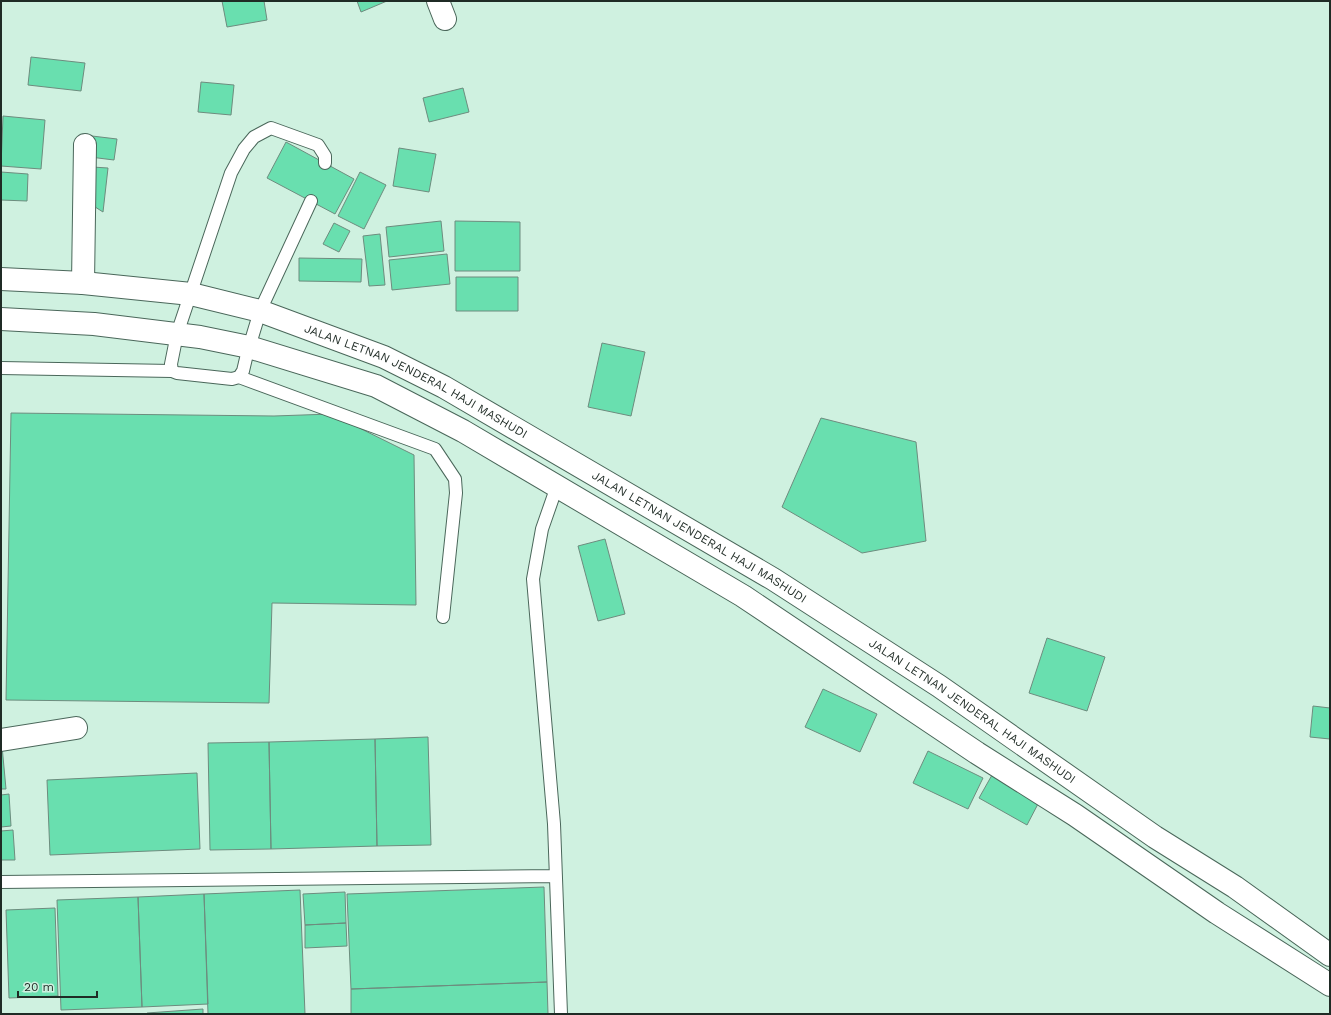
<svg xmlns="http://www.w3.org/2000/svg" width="1331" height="1015" font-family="'Work Sans',sans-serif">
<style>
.building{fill:#69dfaf;stroke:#6d8c7e}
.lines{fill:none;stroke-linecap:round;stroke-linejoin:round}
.lane-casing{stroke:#4a675a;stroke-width:14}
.street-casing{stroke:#4a675a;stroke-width:24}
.primary-casing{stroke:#4a675a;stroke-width:24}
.lane{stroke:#fff;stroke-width:12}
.street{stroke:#fff;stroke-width:22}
.primary{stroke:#fff;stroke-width:22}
.labels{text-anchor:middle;stroke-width:3.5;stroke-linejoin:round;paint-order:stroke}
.street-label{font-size:12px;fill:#1f2b25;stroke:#cff1e0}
</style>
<rect width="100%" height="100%" fill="#cff1e0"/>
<!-- building -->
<path class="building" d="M222,1H264L267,20L227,27Z
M357,1H387L361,12Z
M31,57L85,63L81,91L28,85Z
M201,82L234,85L231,115L198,112Z
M463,88L469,112L429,122L423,98Z
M3,116L45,120L41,169L1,166Z
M92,136L117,139L114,160L90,157Z
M286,142L354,179L335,214L267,178Z
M399,148L436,154L429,192L393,186Z
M92,167L108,168L103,212L92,205Z
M1,172L28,174L27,201L1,200Z
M360,172L386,185L364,229L338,216Z
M441,221L444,251L389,257L386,227Z
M455,221L520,222V271H455Z
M334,223L350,231L339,252L323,244Z
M380,234L385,285L369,286L363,236Z
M447,254L450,284L392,290L389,260Z
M299,258L362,259L361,282L299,281Z
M456,277H518V311H456Z
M602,343L645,352L631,416L588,407Z
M11,413L274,416L331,414L414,455L416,605L272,603L269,703L6,700Z
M821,418L916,442L926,541L862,553L782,507Z
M605,539L625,614L598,621L578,546Z
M1047,638L1105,657L1087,711L1029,693Z
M823,689L877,714L860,752L805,727Z
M1313,706L1330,708V739L1310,737Z
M428,737L431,845L377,846L375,739Z
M375,739L377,846L271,849L269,742Z
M269,742L271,849L210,850L208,743Z
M1,746H2L6,789H1Z
M928,751L983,778L968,809L913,783Z
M197,773L200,849L50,855L47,780Z
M992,775L1039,802L1027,825L979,798Z
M9,794L11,826L1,827V795Z
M13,830L15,860H1V831Z
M544,887L547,982L351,989L347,894Z
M300,890L305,1014H208L204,894Z
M345,892L346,923L305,925L303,894Z
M204,894L208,1004L142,1007L138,897Z
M138,897L142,1007L61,1010L57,900Z
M55,908L58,996L9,998L6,910Z
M346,923L347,946L305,948V925Z
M547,982L548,1014H351V989Z
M203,1009V1014H147V1013Z"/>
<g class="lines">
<!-- lane casing -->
<g class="lane-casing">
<path id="lane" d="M1,368L172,371L177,373L232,379L239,377L243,371L247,354L260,311L311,201
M172,371L171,364L177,334L231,173L244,149L254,137L271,128L318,145L325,156V163
M239,377L435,449L455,479L456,493L443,617
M557,486L542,529L533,579L554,824L561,1014
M1,882L556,876"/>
</g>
<!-- street casing -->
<g class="street-casing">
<path id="street" d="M438,1L445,19
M83,283L85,145
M1,740L76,728"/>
</g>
<!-- primary casing -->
<g class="primary-casing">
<g id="primary">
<path id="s1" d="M1,279L83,283L191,294L260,311L384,357L444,387L773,579L939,686L1155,837L1235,887L1330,955"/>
<path d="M1,319L94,324L200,337L249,347L376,386L463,431L743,596L977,753L1075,815L1217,913L1330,985"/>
</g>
</g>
<!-- lane -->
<use href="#lane" class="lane"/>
<!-- street -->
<use href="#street" class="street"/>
<!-- primary -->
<use href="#primary" class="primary"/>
</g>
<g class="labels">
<!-- street labels -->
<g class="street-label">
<text dy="4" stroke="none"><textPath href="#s1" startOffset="433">JALAN LETNAN JENDERAL HAJI MASHUDI</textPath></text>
<text dy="4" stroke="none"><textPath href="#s1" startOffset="757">JALAN LETNAN JENDERAL HAJI MASHUDI</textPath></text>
<text dy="4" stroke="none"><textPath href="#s1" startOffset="1081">JALAN LETNAN JENDERAL HAJI MASHUDI</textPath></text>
</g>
</g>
<!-- border -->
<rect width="1331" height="1015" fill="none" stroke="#1f2b25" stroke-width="4"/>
<!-- scale -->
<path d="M18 991v6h79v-6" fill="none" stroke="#1f2b25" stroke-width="2"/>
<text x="24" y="991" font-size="12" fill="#1f2b25" stroke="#cff1e0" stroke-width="3" paint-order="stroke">20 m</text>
</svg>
